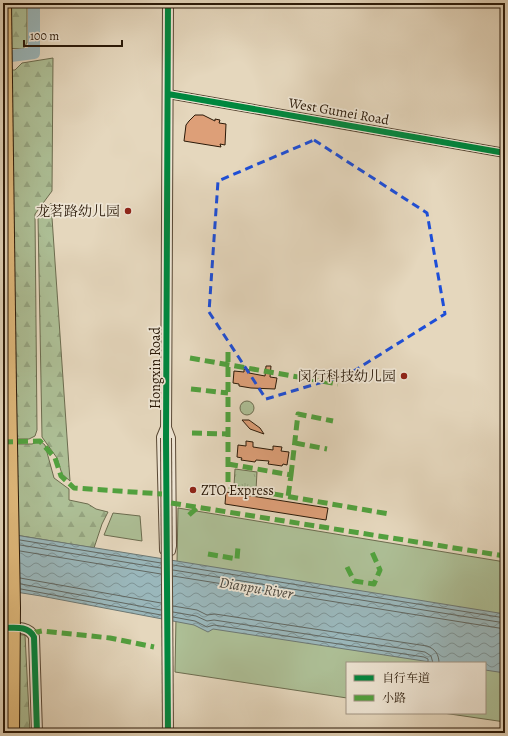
<svg xmlns="http://www.w3.org/2000/svg" width="508" height="736" font-family="Alegreya,'Noto Serif SC',serif">
<style>
.grass{fill:url(#grass-tufts);stroke:#6c6c4f}
.forest{fill:url(#forest-firs);stroke:#6c6c4f}
.park{fill:#adbf96;stroke:#6c6c4f}
.water{fill:url(#water-waves);stroke:#6d7873}
.lines{fill:none;stroke-linecap:round;stroke-linejoin:round}
.shore{stroke:#626862;stroke-width:1}
.river{stroke:#9ab7bb;stroke-width:12}
.building{fill:#dd9f78;stroke:#2a1908}
.minor-casing{stroke:#594835;stroke-width:10}
.tertiary-casing{stroke:#594835;stroke-width:12}
.motorway-casing{stroke:#2a1908;stroke-width:16}
.minor{stroke:#eee5d4;stroke-width:8}
.tertiary{stroke:#eee5d4;stroke-width:10}
.motorway{stroke:#e2bc7e;stroke-width:14}
.tertiary-bridge-casing{stroke:#594835;stroke-width:12;stroke-linecap:butt}
.motorway-bridge-casing{stroke:#2a1908;stroke-width:16;stroke-linecap:butt}
.tertiary-bridge{stroke:#eee5d4;stroke-width:10}
.motorway-bridge{stroke:#e2bc7e;stroke-width:14}
.quiet{stroke:#51a13e;stroke-width:5;stroke-dasharray:10 5;stroke-linecap:butt}
.cycleway-casing{stroke:#eee5d4;stroke-width:8}
.cycleway{stroke:#00873e;stroke-width:6}
.marked{fill:none;stroke:#1d4ed8;stroke-width:3;stroke-dasharray:8 5;stroke-linejoin:round}
.poi-dot{fill:#8f2418;stroke:#eee5d4;stroke-width:1.5}
.labels{text-anchor:middle;stroke-width:3.5;stroke-linejoin:round;paint-order:stroke}
.street-label{font-size:14px;fill:#2a1908;stroke:#eee5d4}
.poi-label{font-size:14px;fill:#2a1908;stroke:#eee5d4;text-anchor:end}
.water-label{font-size:15px;font-style:italic;fill:#4c483e;stroke:#eee5d4}
</style>
<defs>
<pattern id="grass-tufts" width="24" height="20" patternUnits="userSpaceOnUse"><rect width="24" height="20" fill="#adbf96"/><path d="M3 7l-1-3M5 7V3M7 7l1-3M15 17l-1-3M17 17v-4M19 17l1-3" fill="none" stroke="#95a480"/></pattern>
<pattern id="forest-firs" width="22" height="20" patternUnits="userSpaceOnUse"><rect width="22" height="20" fill="#adbf96"/><path d="M5 1l3.5 6h-7zM16 11l3.5 6h-7z" fill="#95a480"/></pattern>
<pattern id="water-waves" width="16" height="10" patternUnits="userSpaceOnUse"><rect width="16" height="10" fill="#9ab7bb"/><path d="M0 5q4-4 8 0t8 0" fill="none" stroke="#7e9496"/></pattern>
</defs>
<rect width="100%" height="100%" fill="#e5d7bd"/>
<filter id="stains"><feTurbulence type="fractalNoise" baseFrequency=".005" numOctaves="4"/><feColorMatrix values="0 0 0 0 .2 0 0 0 0 .09 0 0 0 0 .02 0 0 0 .5 -.17"/></filter>
<radialGradient id="worn" r=".72"><stop offset=".6" stop-color="#630" stop-opacity="0"/><stop offset="1" stop-color="#630" stop-opacity=".3"/></radialGradient>
<!-- grass -->
<path class="grass" d="M235,469L257,472L256,490L234,486Z"/>
<!-- forest -->
<path class="forest" d="M3,3H27V43L23,49L3,48Z
M53,58L52,191L35,214L37,430L35,436L29,439H3V70H15L22,63Z
M51,203L70,481L62,474L57,458L42,437L38,217Z
M40,441L45,445L54,478L69,489V500L88,504L96,509L108,512L102,524L94,548L3,533V444H32Z
M3,634L25,635L30,733H3Z"/>
<!-- park -->
<path class="park" d="M240 408a7 7 0 1 1 14 0a7 7 0 1 1-14 0Z
M178,508L505,562V722L443,713H485V663H347V698L175,672Z
M113,513L140,516L142,541L104,535Z"/>
<!-- water -->
<path class="water" d="M3,533L505,614V673L485,670V663H437L213,629L208,632L194,625L41,596L3,590Z"/>
<g class="lines">
<!-- shore -->
<path class="shore" d="M20,540L161,563
M20,545L161,568
M20,551L161,574
M173,565L505,618
M173,570L505,623
M173,576L505,629
M20,578L161,603
M21,584L161,610
M21,589L161,615
M173,606L197,610L207,615L215,614L427,646C435,649 439,654 439,663
M173,612L196,616L207,621L214,620L425,652L431,656L433,663
M173,617L195,621L207,627L214,625L424,657L428,659V663"/>
<!-- river -->
<path class="river" d="M3,57L34,53V3"/>
</g>
<!-- building -->
<path class="building" d="M195,115H203L215,121V119L220,120L219,123L226,124L225,145L220,144L221,147L184,141L186,125L189,121Z
M266,366H271L270,377L277,378L275,389L251,388L239,386V384L233,383L234,371L244,372V369L249,370V373L265,376Z
M242,420H249L260,428L264,434L250,429Z
M246,441L253,442V447L273,450V446L282,447L281,451L289,452L287,465L283,464L282,466L268,464L269,461L256,460L255,462L241,460L242,458L237,457L238,445L246,446Z
M226,492L328,508L326,520L225,504Z"/>
<g class="lines">
<!-- minor casing -->
<g class="minor-casing">
<path id="minor" d="M168,94L505,153
M166,425L171,438L172,546L171,551L164,550L161,437Z"/>
</g>
<!-- tertiary casing -->
<g class="tertiary-casing">
<path id="tertiary" d="M166,438L168,3
M3,628C14,628 28,625 34,637L37,733"/>
</g>
<!-- motorway casing -->
<g class="motorway-casing">
<path id="motorway" d="M4,3L9,390"/>
</g>
<!-- minor -->
<use href="#minor" class="minor"/>
<!-- tertiary -->
<use href="#tertiary" class="tertiary"/>
<!-- motorway -->
<use href="#motorway" class="motorway"/>
<!-- tertiary-bridge casing -->
<g class="tertiary-bridge-casing">
<path id="tertiary-bridge" d="M166,438L168,733"/>
</g>
<!-- motorway-bridge casing -->
<g class="motorway-bridge-casing">
<path id="motorway-bridge" d="M9,390L13,608L12,733"/>
</g>
<!-- tertiary-bridge -->
<use href="#tertiary-bridge" class="tertiary-bridge"/>
<!-- motorway-bridge -->
<use href="#motorway-bridge" class="motorway-bridge"/>
<!-- quiet -->
<path class="quiet" d="M228,352V486L389,514
M190,358L338,384
M191,389L228,393
M192,433L228,434
M3,442L40,441L55,458L61,476L74,488L162,494
M295,443L327,449
M228,464L291,475L288,497
M291,475L298,414L333,421
M171,503L505,556
M189,515L198,507
M208,554L237,559L238,547
M347,567L354,581L374,584L380,570L372,552
M32,633L42,631L110,638L154,647"/>
<!-- cycleway casing -->
<g class="cycleway-casing">
<path id="cycleway" d="M168,94L505,153
M3,628C14,628 28,625 34,637L37,733
M168,733L166,438L168,3"/>
</g>
<!-- cycleway -->
<use href="#cycleway" class="cycleway"/>
</g>
<!-- marked area -->
<path class="marked" d="M314,140L427,213L445,314L349,374L266,399L209,312L218,181Z"/>
<!-- markers -->
<g class="poi-dot">
<circle cx="128" cy="211" r="4"/>
<circle cx="404" cy="376" r="4"/>
<circle cx="193" cy="490" r="4"/>
</g>
<g class="labels">
<!-- street labels -->
<g class="street-label">
<text transform="translate(339 111) rotate(10)" y="5">West Gumei Road</text>
<text transform="translate(155 368) rotate(-90)" y="5">Hongxin Road</text>
</g>
<!-- poi labels -->
<g class="poi-label">
<text x="120" y="216">龙茗路幼儿园</text>
<text x="396" y="381">闵行科技幼儿园</text>
<text x="201" y="495" text-anchor="start">ZTO Express</text>
</g>
<!-- water labels -->
<g class="water-label">
<text transform="translate(256 588) rotate(9)" y="5">Dianpu River</text>
</g>
</g>
<!-- margin -->
<rect width="508" height="736" fill="none" stroke="#e5d7bd" stroke-width="16"/>
<rect x="4" y="4" width="500" height="728" fill="none" stroke="#2a1908" stroke-width="2"/>
<rect x="8" y="8" width="492" height="720" fill="none" stroke="#2a1908"/>
<!-- legend -->
<rect x="346" y="662" width="140" height="52" fill="#eee5d4" stroke="#a09382"/>
<rect x="354" y="675" width="20" height="6" fill="#00873e" stroke="#a09382"/>
<text x="382" y="682" font-size="12" fill="#2a1908">自行车道</text>
<rect x="354" y="695" width="20" height="6" fill="#51a13e" stroke="#a09382"/>
<text x="382" y="702" font-size="12" fill="#2a1908">小路</text>
<!-- scale -->
<path d="M24 40v6h98v-6" fill="none" stroke="#2a1908" stroke-width="2"/>
<text x="30" y="40" font-size="12" fill="#2a1908" stroke="#eee5d4" stroke-width="3" paint-order="stroke">100 m</text>
<rect width="100%" height="100%" filter="url(#stains)"/>
<rect width="100%" height="100%" fill="url(#worn)"/>
</svg>
